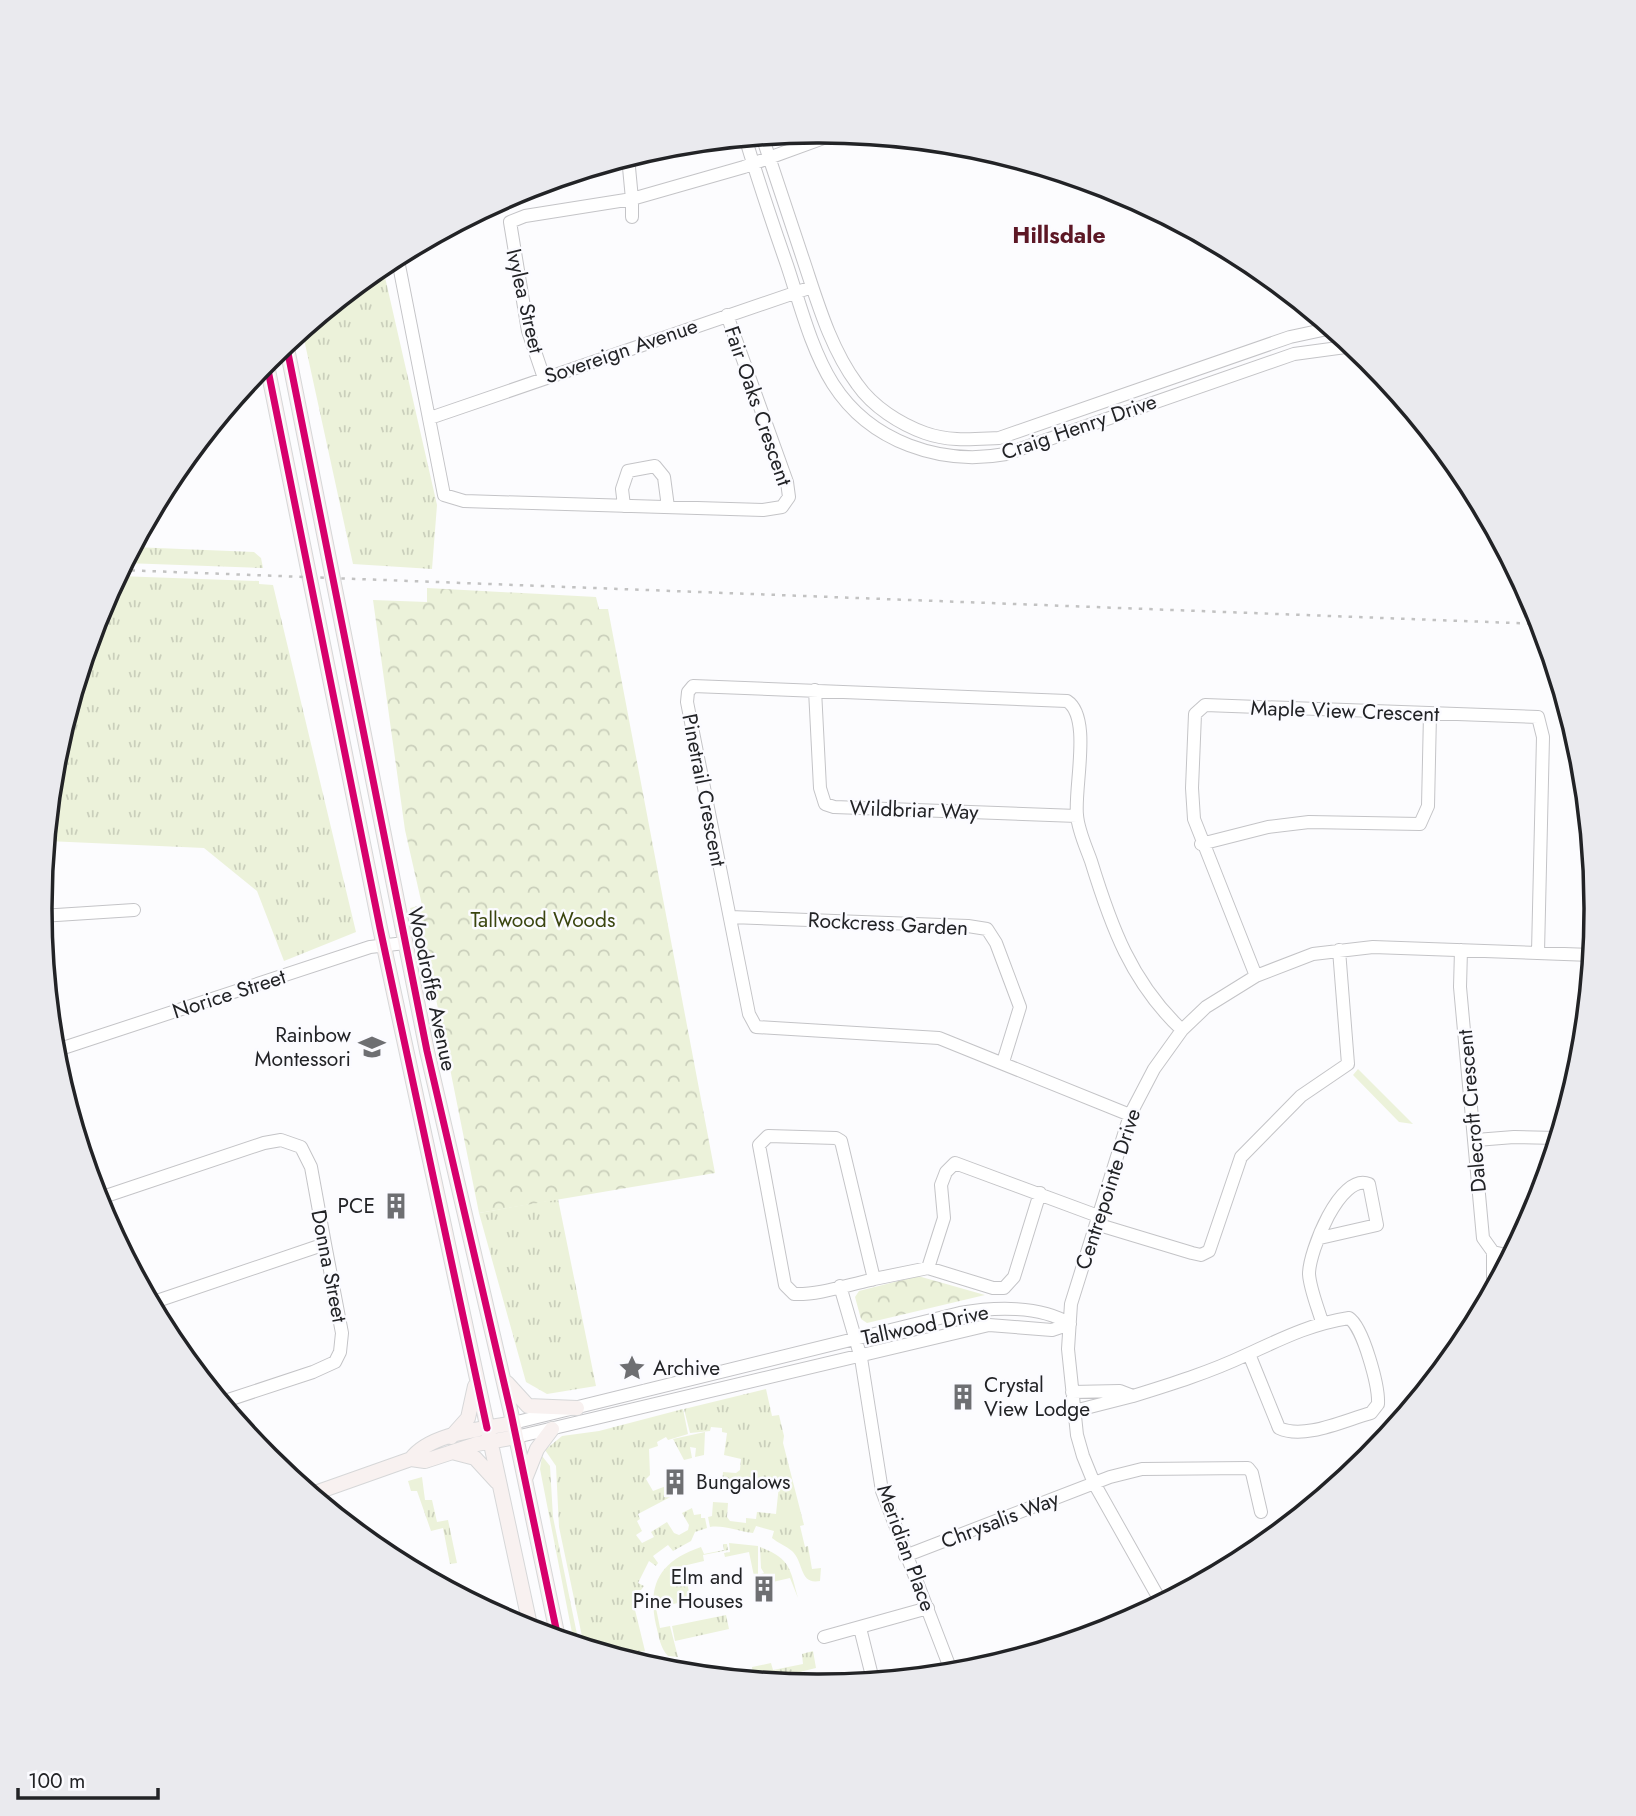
<svg xmlns="http://www.w3.org/2000/svg" width="1636" height="1816" font-family="Jost,sans-serif">
<style>
.grass{fill:url(#grass-tufts)}
.forest{fill:url(#forest-crowns)}
.lines{fill:none;stroke-linecap:round;stroke-linejoin:round}
.minor-casing{stroke:#c4c4c7;stroke-width:14}
.major-casing{stroke:#d6d7d8;stroke-width:16}
.minor{stroke:#fff;stroke-width:12}
.major{stroke:#f8f1f0;stroke-width:14}
.rail{stroke:#c2c2c2;stroke-width:2.5;stroke-dasharray:3.5 7;stroke-linecap:butt}
.cycleway-casing{stroke:#fbfbff;stroke-width:11}
.cycleway{stroke:#d6006c;stroke-width:7}
.labels{text-anchor:middle;stroke-width:5;stroke-linejoin:round;paint-order:stroke}
.street-label{font-size:21px;fill:#222326;stroke:#fbfbff}
.park-label{font-size:21px;fill:#3a450f;stroke:#fbfbff}
.poi-label{font-size:21px;fill:#222326;stroke:#fbfbff;text-anchor:end}
.neighbourhood-label{font-size:23px;font-weight:bold;fill:#5c1725;stroke:#fbfbff}
.rim{fill:none;stroke:#222326;stroke-width:3.5}
</style>
<defs>
<pattern id="grass-tufts" width="24" height="20" patternUnits="userSpaceOnUse" patternTransform="scale(1.75)"><rect width="24" height="20" fill="#ecf2da"/><path d="M3 7l-1-3M5 7V3M7 7l1-3M15 17l-1-3M17 17v-4M19 17l1-3" fill="none" stroke="#cacfbb"/></pattern>
<pattern id="forest-crowns" width="20" height="18" patternUnits="userSpaceOnUse" patternTransform="scale(1.75)"><rect width="20" height="18" fill="#ecf2da"/><path d="M2 6a3 3 0 1 1 6 0M12 15a3 3 0 1 1 6 0" fill="none" stroke="#cacfbb"/></pattern>
</defs>
<rect width="100%" height="100%" fill="#fcfcfe"/>
<!-- grass -->
<path class="grass" d="M382,264L437,505L432,569L353,564L302,330Z
M133,547L254,552L261,558L263,568L125,563Z
M118,576L259,581V584L273,585L356,932L284,961L257,891L204,848L47,841L55,756L100,610Z
M1358,1069L1413,1124L1399,1122L1353,1075Z
M558,1199L596,1386L547,1394L526,1382L479,1213Z
M766,1389L772,1416L779,1415L784,1436L783,1443L804,1525L800,1526L805,1547L808,1546L812,1569L821,1568L820,1581C799,1585 804,1562 792,1551C786,1546 778,1543 772,1538L774,1531L756,1526L753,1533C736,1531 724,1525 710,1527L708,1517L712,1516L713,1502L728,1503L727,1517L730,1521L746,1523V1518L756,1519L757,1512L776,1514L779,1485L722,1483L723,1472L736,1473L740,1470L741,1459L724,1455L727,1433L722,1432V1428L711,1427L710,1431L690,1433L684,1409Z
M683,1409L688,1434L668,1440L666,1437L657,1442L658,1446L649,1449L650,1475L646,1479L653,1491L674,1483L680,1492L638,1514L640,1519L637,1521L642,1531L636,1535L642,1543L654,1537L651,1532L667,1522L674,1533L679,1535L688,1530L689,1525L682,1513L692,1508L694,1515L701,1514V1518H705L707,1528L695,1532L691,1541L673,1551L668,1545L653,1556L658,1563L656,1566L649,1561L638,1583L644,1586L641,1590H635V1610L645,1651L615,1655L584,1646L559,1527L556,1466L545,1450L562,1436L599,1431Z
M705,1432L704,1455L695,1457L696,1448L690,1447L692,1458L684,1460L673,1439Z
M542,1456L550,1466L553,1517L579,1644L574,1643L540,1469Z
M422,1477L425,1500H432L437,1522L448,1520L457,1563L450,1564L443,1528L431,1531L417,1491H411L408,1481Z
M729,1543L758,1546V1575L764,1573L761,1568L760,1547C791,1559 790,1569 798,1598L790,1578L756,1586L749,1552L725,1557L724,1553L730,1552Z
M723,1544H727L728,1550L703,1555L704,1561L683,1566L691,1600L656,1608L660,1628L670,1626L678,1657L668,1656C660,1648 659,1636 656,1625C647,1584 660,1561 701,1547L704,1554L724,1550Z
M726,1615L729,1629L675,1641L672,1626Z
M813,1651L816,1668L767,1680L766,1677L745,1679V1676L753,1674L752,1667L771,1663L773,1670L803,1664L802,1654Z"/>
<!-- forest -->
<path class="forest" d="M427,588L596,597L599,609H608L715,1173L479,1213L428,959L410,908L422,905L405,830L373,600L427,602Z
M918,1276L985,1295L867,1323L861,1319L855,1297L859,1291Z"/>
<g class="lines">
<!-- minor casing -->
<g class="minor-casing">
<path id="minor" d="M762,136C776,178 790,220 804,262C818,304 831,349 857,384C873,407 900,424 925,433C950,442 974,439 999,438L1290,337L1332,328
M745,137C758,180 772,222 787,265C800,304 811,349 833,384C870,442 941,466 1006,454L1294,354L1353,346
M628,157L632,199L744,167L840,132
M397,255L444,495L464,501L763,510L782,507L789,497L787,482L727,315
M544,378L528,331L510,222L525,216L632,199V217
M430,418L812,287
M624,506L622,489L628,471L655,466L664,477L668,507
M815,690L820,788L825,804L834,807L1077,816
M1201,844L1268,827L1309,822L1420,824L1428,806L1430,714
M41,916L134,910
M730,917L968,926L987,929L996,943L1020,1007L1003,1062
M1461,950L1460,987L1483,1238L1493,1252L1510,1256
M1256,976L1194,819L1192,788L1195,714L1205,705L1538,717L1543,737L1538,952
M1582,1050L1583,1034
M54,1051L370,947L405,943
M1130,1115L939,1038L756,1027L749,1014L687,702L688,692L693,686L1067,701C1092,717 1074,787 1077,815C1078,830 1086,847 1091,861C1111,926 1131,982 1182,1030
M1476,1140L1514,1137L1557,1138
M97,1199L264,1143L281,1140L301,1147L311,1167L325,1244L342,1333L340,1352L335,1362L313,1372L222,1402
M1096,1224L1192,1253L1201,1255L1209,1251L1241,1157L1301,1096L1348,1064L1339,950
M1320,1238L1377,1225L1369,1184C1340,1172 1309,1252 1309,1274C1310,1289 1318,1308 1322,1322
M1493,1252V1286
M928,1268L944,1218L941,1185L946,1172L955,1163L1098,1216
M874,1279L841,1141L836,1138L768,1136L759,1145L785,1285L794,1294C819,1295 847,1285 871,1280L874,1279L928,1268L993,1288H1004L1014,1277L1040,1193
M840,1286L861,1358L882,1491L952,1673
M151,1303L325,1244
M1072,1392L1120,1391L1133,1396L1074,1411
M1133,1396C1172,1384 1210,1372 1246,1355C1281,1339 1310,1324 1349,1318C1363,1327 1379,1386 1378,1404L1371,1413C1345,1420 1304,1440 1279,1428L1249,1354
M513,1423L960,1313C994,1307 1040,1305 1070,1324
M516,1437L989,1325L1052,1330L1070,1324
M905,1556L1110,1477L1142,1469L1248,1468L1252,1473L1261,1512
M1161,1602L1094,1483L1083,1456L1077,1435L1068,1349L1071,1304L1130,1115L1154,1069L1182,1030L1206,1007L1256,976L1313,954L1373,947L1591,955
M860,1628L873,1680
M824,1637L928,1608"/>
</g>
<!-- major casing -->
<g class="major-casing">
<path id="major" d="M286,343L427,1051L511,1413L558,1638
M266,360L380,928L531,1630
M507,1383L528,1406L577,1408
M451,1437L468,1418L475,1386
M452,1452L475,1458L497,1482
M411,1459C430,1433 483,1429 513,1423
M525,1479L537,1449L552,1429
M312,1494L411,1459L425,1461L477,1444L516,1437"/>
</g>
<!-- minor -->
<use href="#minor" class="minor"/>
<!-- major -->
<use href="#major" class="major"/>
<!-- rail -->
<path class="rail" d="M121,570L1541,624"/>
<!-- cycleway casing -->
<g class="cycleway-casing">
<path id="cycleway" d="M286,343L427,1051L511,1413L558,1638
M266,360L380,928L487,1428"/>
</g>
<!-- cycleway -->
<use href="#cycleway" class="cycleway"/>
</g>
<!-- icons -->
<defs>
<g id="school-bare" transform="scale(2.1)"><path d="M0-5L7-2L0 1L-7-2ZM-4 1L0 2.5L4 1V4Q0 6-4 4Z" fill="#6e6f72" stroke="#fbfbff" stroke-width="2.5" paint-order="stroke"/></g>
<g id="building-bare" transform="scale(2.1)"><path d="M-4-6H4V6H1V3H-1V6H-4ZM-2.5-4.3h1.7v1.8h-1.7ZM.8-4.3h1.7v1.8H.8ZM-2.5-1h1.7V.8h-1.7ZM.8-1h1.7V.8H.8Z" fill="#6e6f72" stroke="#fbfbff" stroke-width="2.5" paint-order="stroke"/></g>
<g id="sight-bare" transform="scale(2.1)"><path d="M0-6L1.8-2.2L6-1.7L2.9 1.2L3.7 5.4L0 3.3L-3.7 5.4L-2.9 1.2L-6-1.7L-1.8-2.2Z" fill="#6e6f72" stroke="#fbfbff" stroke-width="2.5" paint-order="stroke"/></g>
</defs>
<g fill-rule="evenodd">
<use href="#school-bare" x="372" y="1047"/>
<use href="#building-bare" x="396" y="1206"/>
<use href="#sight-bare" x="632" y="1368"/>
<use href="#building-bare" x="963" y="1397"/>
<use href="#building-bare" x="675" y="1482"/>
<use href="#building-bare" x="764" y="1589"/>
</g>
<g class="labels">
<!-- street labels -->
<g class="street-label">
<text transform="translate(525 301) rotate(77)" y="7">Ivylea Street</text>
<text transform="translate(621 351) rotate(-19)" y="7">Sovereign Avenue</text>
<text transform="translate(758 406) rotate(71)" y="7">Fair Oaks Crescent</text>
<text transform="translate(1079 427) rotate(-19)" y="7">Craig Henry Drive</text>
<text transform="translate(1345 711) rotate(2)" y="7">Maple View Crescent</text>
<text transform="translate(704 790) rotate(79)" y="7">Pinetrail Crescent</text>
<text transform="translate(914 810) rotate(2)" y="7">Wildbriar Way</text>
<text transform="translate(888 924) rotate(3)" y="7">Rockcress Garden</text>
<text transform="translate(432 989) rotate(78)" y="7">Woodroffe Avenue</text>
<text transform="translate(229 994) rotate(-18)" y="7">Norice Street</text>
<text transform="translate(1472 1111) rotate(-95)" y="7">Dalecroft Crescent</text>
<text transform="translate(1108 1189) rotate(-72)" y="7">Centrepointe Drive</text>
<text transform="translate(329 1266) rotate(79)" y="7">Donna Street</text>
<text transform="translate(925 1325) rotate(-12)" y="7">Tallwood Drive</text>
<text transform="translate(1000 1520) rotate(-21)" y="7">Chrysalis Way</text>
<text transform="translate(906 1548) rotate(70)" y="7">Meridian Place</text>
</g>
<!-- park labels -->
<g class="park-label">
<text x="543" y="927">Tallwood Woods</text>
</g>
<!-- poi labels -->
<g class="poi-label">
<text x="351" y="1042">Rainbow<tspan x="351" dy="24">Montessori</tspan></text>
<text x="375" y="1213">PCE</text>
<text x="653" y="1375" text-anchor="start">Archive</text>
<text x="984" y="1392" text-anchor="start">Crystal<tspan x="984" dy="24">View Lodge</tspan></text>
<text x="696" y="1489" text-anchor="start">Bungalows</text>
<text x="743" y="1584">Elm and<tspan x="743" dy="24">Pine Houses</tspan></text>
</g>
<!-- neighbourhood labels -->
<g class="neighbourhood-label">
<text x="1059" y="243">Hillsdale</text>
</g>
</g>
<!-- crop -->
<path d="M0 0H1636V1816H0ZM817 143H819A765 765 0 0 1 1584 908V909A765 765 0 0 1 819 1674H817A765 765 0 0 1 52 909V908A765 765 0 0 1 817 143Z" fill="#eaeaee" fill-rule="evenodd"/>
<path class="rim" d="M817 143H819A765 765 0 0 1 1584 908V909A765 765 0 0 1 819 1674H817A765 765 0 0 1 52 909V908A765 765 0 0 1 817 143Z"/>
<!-- scale -->
<path d="M18 1788v10h140v-10" fill="none" stroke="#222326" stroke-width="3.5"/>
<text x="28" y="1788" font-size="21" fill="#222326" stroke="#fbfbff" stroke-width="5" paint-order="stroke">100 m</text>
</svg>
